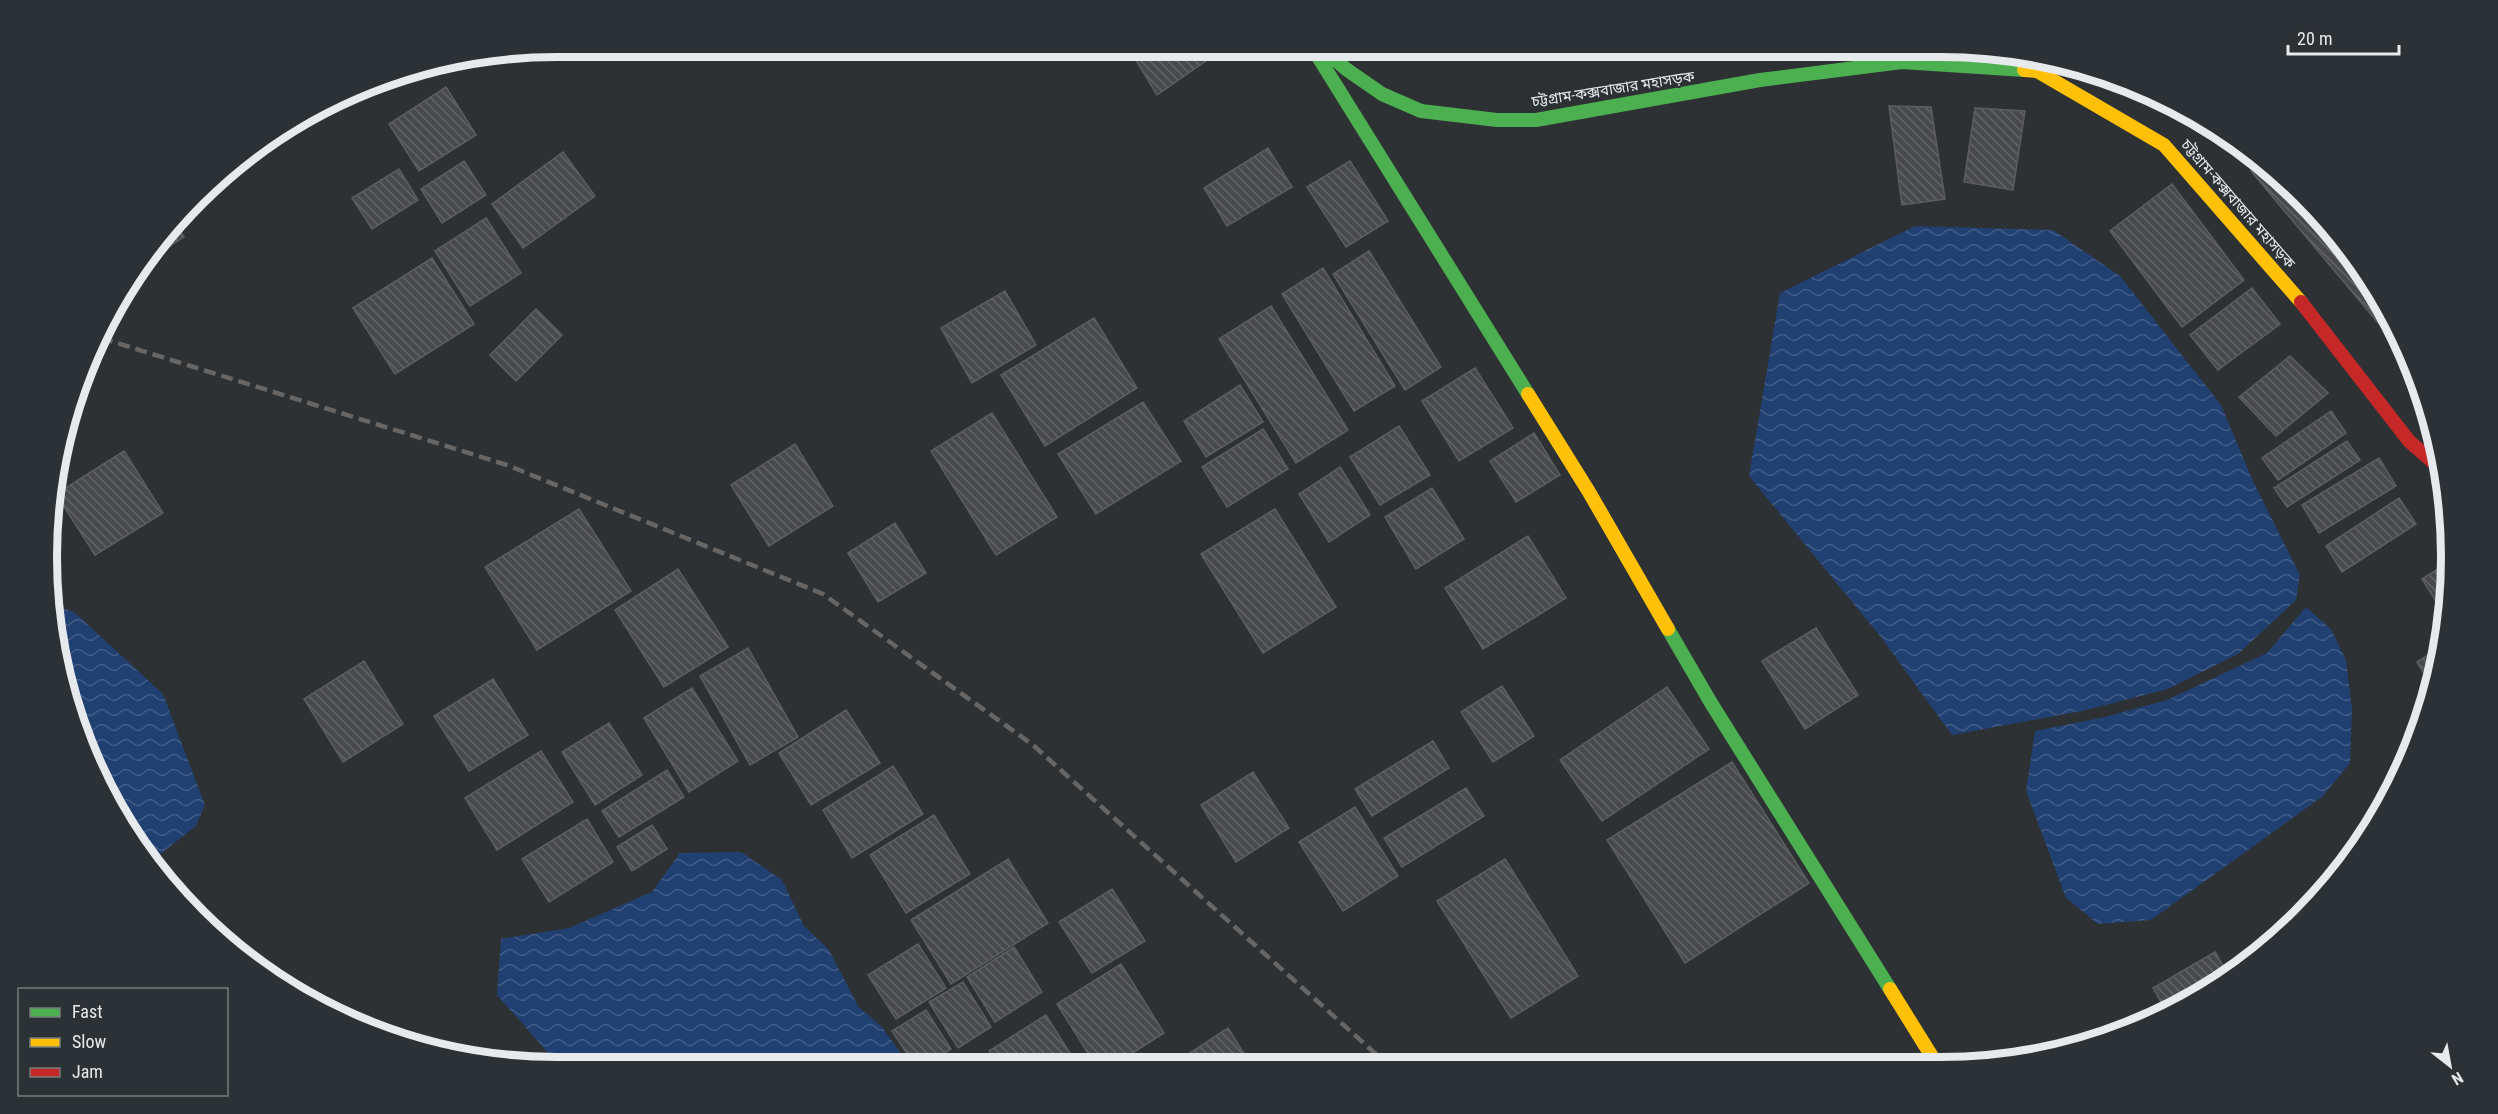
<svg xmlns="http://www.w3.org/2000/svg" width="2498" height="1114" font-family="'Roboto Condensed','Noto Sans Bengali',sans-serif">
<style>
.water{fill:url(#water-waves)}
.building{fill:url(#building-back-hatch);stroke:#5c5d60;stroke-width:1.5}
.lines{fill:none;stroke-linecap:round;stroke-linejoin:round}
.fast{stroke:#4caf50;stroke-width:14}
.slow{stroke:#ffc107;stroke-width:14}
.jam{stroke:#c62828;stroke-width:14}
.rail{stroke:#686665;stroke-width:4.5;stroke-dasharray:12 6;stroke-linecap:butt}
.labels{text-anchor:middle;stroke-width:4.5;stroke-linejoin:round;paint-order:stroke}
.street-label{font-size:15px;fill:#e6eaec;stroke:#2c3135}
.rim{fill:none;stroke:#e6eaec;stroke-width:8}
</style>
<defs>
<pattern id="water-waves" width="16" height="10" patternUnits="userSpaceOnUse" patternTransform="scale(1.5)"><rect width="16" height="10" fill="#214072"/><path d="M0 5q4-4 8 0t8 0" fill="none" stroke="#415c86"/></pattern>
<pattern id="building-back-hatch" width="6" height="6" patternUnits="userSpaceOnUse" patternTransform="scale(1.5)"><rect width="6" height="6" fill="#48494b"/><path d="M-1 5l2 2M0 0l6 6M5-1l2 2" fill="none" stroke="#626365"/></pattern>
</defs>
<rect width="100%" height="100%" fill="#2e3133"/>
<!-- water -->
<path class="water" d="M1915,226L2053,230L2120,276L2221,405L2253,481L2300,575L2296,600L2238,654L2168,689L2082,711L1952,735L1880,636L1749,476L1780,293Z
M51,605L74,612L163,694L205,805L196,826L154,859L115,813L56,656Z
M2306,607L2331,629L2346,660L2352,710L2350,763L2323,796L2151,920L2098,924L2066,898L2026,791L2035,731L2105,717L2167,700L2267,653Z
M741,852L782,880L804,926L829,950L858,1006L882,1027L902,1055L906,1066L557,1067L543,1047L497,995L501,939L569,928L652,892L680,853Z"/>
<!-- building -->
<path class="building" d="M1128,47H1226L1157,95Z
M1625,47H1642L1630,54Z
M446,87L476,135L419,171L389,124Z
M1889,106L1931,107L1945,199L1902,205Z
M1975,108L2025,111L2013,190L1964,182Z
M1268,148L1292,187L1227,226L1204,188Z
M563,152L595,196L523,248L492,204Z
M464,161L486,195L442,223L421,189Z
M1350,161L1388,221L1346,247L1307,187Z
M2263,163L2278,173L2346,247L2399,332L2410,361L2251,171Z
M399,169L418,200L372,229L352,198Z
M2172,184L2244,280L2182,327L2110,231Z
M486,218L521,273L470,306L435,251Z
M177,226L184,237L151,258Z
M1369,251L1441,367L1405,390L1333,274Z
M432,258L474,324L395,374L353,308Z
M1323,268L1395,386L1354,411L1282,294Z
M2252,288L2280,324L2218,370L2190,335Z
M1005,291L1036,345L972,383L941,328Z
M1271,306L1348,430L1296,463L1219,339Z
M536,309L562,335L516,381L490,355Z
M1094,318L1137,388L1045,446L1001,375Z
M2290,356L2328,393L2276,436L2239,397Z
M1475,368L1513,428L1459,461L1422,401Z
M1240,385L1263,422L1206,457L1184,421Z
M1143,402L1181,461L1096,514L1058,454Z
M2331,411L2346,433L2278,480L2262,458Z
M992,413L1057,517L996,555L931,451Z
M1399,426L1430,475L1380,505L1350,457Z
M1263,429L1288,469L1227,507L1202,467Z
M1534,433L1560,475L1516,502L1490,461Z
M2347,441L2360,460L2287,507L2274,488Z
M795,444L833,506L769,546L731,485Z
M124,451L163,513L95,555L56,494Z
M2379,458L2396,486L2319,533L2302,505Z
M1340,467L1370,515L1329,542L1299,494Z
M1432,488L1464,539L1416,569L1385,517Z
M2399,498L2416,524L2342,572L2326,546Z
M579,509L631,591L537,650L485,567Z
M1275,509L1336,607L1263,653L1201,554Z
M895,523L926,573L878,602L848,553Z
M1528,536L1566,598L1483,649L1445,588Z
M2449,562L2448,600L2439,606L2422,579Z
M678,569L728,647L664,687L615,610Z
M1816,628L1858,695L1805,729L1762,661Z
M2442,646L2432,687L2417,662Z
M748,648L798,737L750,765L700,676Z
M364,661L403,724L343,762L304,699Z
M493,679L528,735L469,771L434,716Z
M1502,686L1534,736L1493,762L1461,712Z
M1667,687L1709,749L1602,821L1560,760Z
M692,688L738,761L689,792L644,718Z
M846,710L880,763L811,805L779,753Z
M609,723L642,775L595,805L562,752Z
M1433,741L1449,768L1372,816L1355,789Z
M541,751L573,802L497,850L465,798Z
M1732,762L1809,883L1685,963L1607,840Z
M893,766L923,814L852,858L823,810Z
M667,770L684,797L619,837L602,811Z
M1253,772L1289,828L1236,862L1201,805Z
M1466,788L1484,816L1402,867L1384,838Z
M1355,807L1398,876L1343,911L1299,842Z
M934,815L970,874L906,913L870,855Z
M587,819L613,862L549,902L522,859Z
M652,825L667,849L632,871L617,847Z
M1008,859L1048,923L951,984L911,920Z
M1505,859L1578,976L1511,1018L1437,901Z
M1112,889L1145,941L1092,973L1059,922Z
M918,944L946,988L896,1019L868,975Z
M1014,947L1042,992L995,1022L967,977Z
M2215,952L2228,974L2168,1014L2153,988Z
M1121,964L1164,1033L1112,1066H1096L1057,1004Z
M963,982L991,1027L958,1048L929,1002Z
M926,1010L951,1049L923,1066H915L892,1031Z
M1046,1015L1078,1066H998L989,1051Z
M1228,1028L1251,1065L1178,1066L1176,1062Z"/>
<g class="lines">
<!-- fast -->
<path class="fast" d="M1312,47L1528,394
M1321,47L1346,69L1382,94L1421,111L1497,120H1536L1760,80L1902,62L2024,70
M1668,629L1711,703L1890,989"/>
<!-- slow -->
<path class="slow" d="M2024,70L2037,71L2164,145L2301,302
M1528,394L1589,492L1668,629
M1890,989L1936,1063"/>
<!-- jam -->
<path class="jam" d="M2301,302L2409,441L2441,469"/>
<!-- rail -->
<path class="rail" d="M101,338L507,465L823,594L1033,745L1388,1065"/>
</g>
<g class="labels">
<!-- street labels -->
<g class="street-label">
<text transform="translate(1613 89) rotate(-9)" y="5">চট্টগ্রাম-কক্সবাজার মহাসড়ক</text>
<text transform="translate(2238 204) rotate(49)" y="5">চট্টগ্রাম-কক্সবাজার মহাসড়ক</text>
</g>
</g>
<!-- crop -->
<path d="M0 0H2498V1114H0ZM557 57H1941A500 500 0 0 1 2441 557V557A500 500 0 0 1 1941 1057H557A500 500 0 0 1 57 557V557A500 500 0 0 1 557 57Z" fill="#2c3135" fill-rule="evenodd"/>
<path class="rim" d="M557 57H1941A500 500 0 0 1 2441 557V557A500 500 0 0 1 1941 1057H557A500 500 0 0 1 57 557V557A500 500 0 0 1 557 57Z"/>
<!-- legend -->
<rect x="18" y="988" width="210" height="108" fill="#2c3135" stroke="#767b7e" stroke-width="1.5"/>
<rect x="30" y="1008" width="30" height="9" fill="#4caf50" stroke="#767b7e" stroke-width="1.5"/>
<text x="72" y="1018" font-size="18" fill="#e6eaec">Fast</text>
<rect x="30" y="1038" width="30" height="9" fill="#ffc107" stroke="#767b7e" stroke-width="1.5"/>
<text x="72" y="1048" font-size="18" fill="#e6eaec">Slow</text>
<rect x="30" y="1068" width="30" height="9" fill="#c62828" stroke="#767b7e" stroke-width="1.5"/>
<text x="72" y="1078" font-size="18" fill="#e6eaec">Jam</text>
<!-- north arrow -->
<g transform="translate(2450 1066) rotate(149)" stroke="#2c3135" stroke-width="4.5" paint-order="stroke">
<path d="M0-4.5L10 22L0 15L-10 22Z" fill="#e6eaec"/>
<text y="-9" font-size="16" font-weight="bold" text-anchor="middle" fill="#e6eaec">N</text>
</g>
<!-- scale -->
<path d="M2288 45v9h111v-9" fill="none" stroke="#e6eaec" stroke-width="3"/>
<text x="2297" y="45" font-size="18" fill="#e6eaec" stroke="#2c3135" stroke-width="4.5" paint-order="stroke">20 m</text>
</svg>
